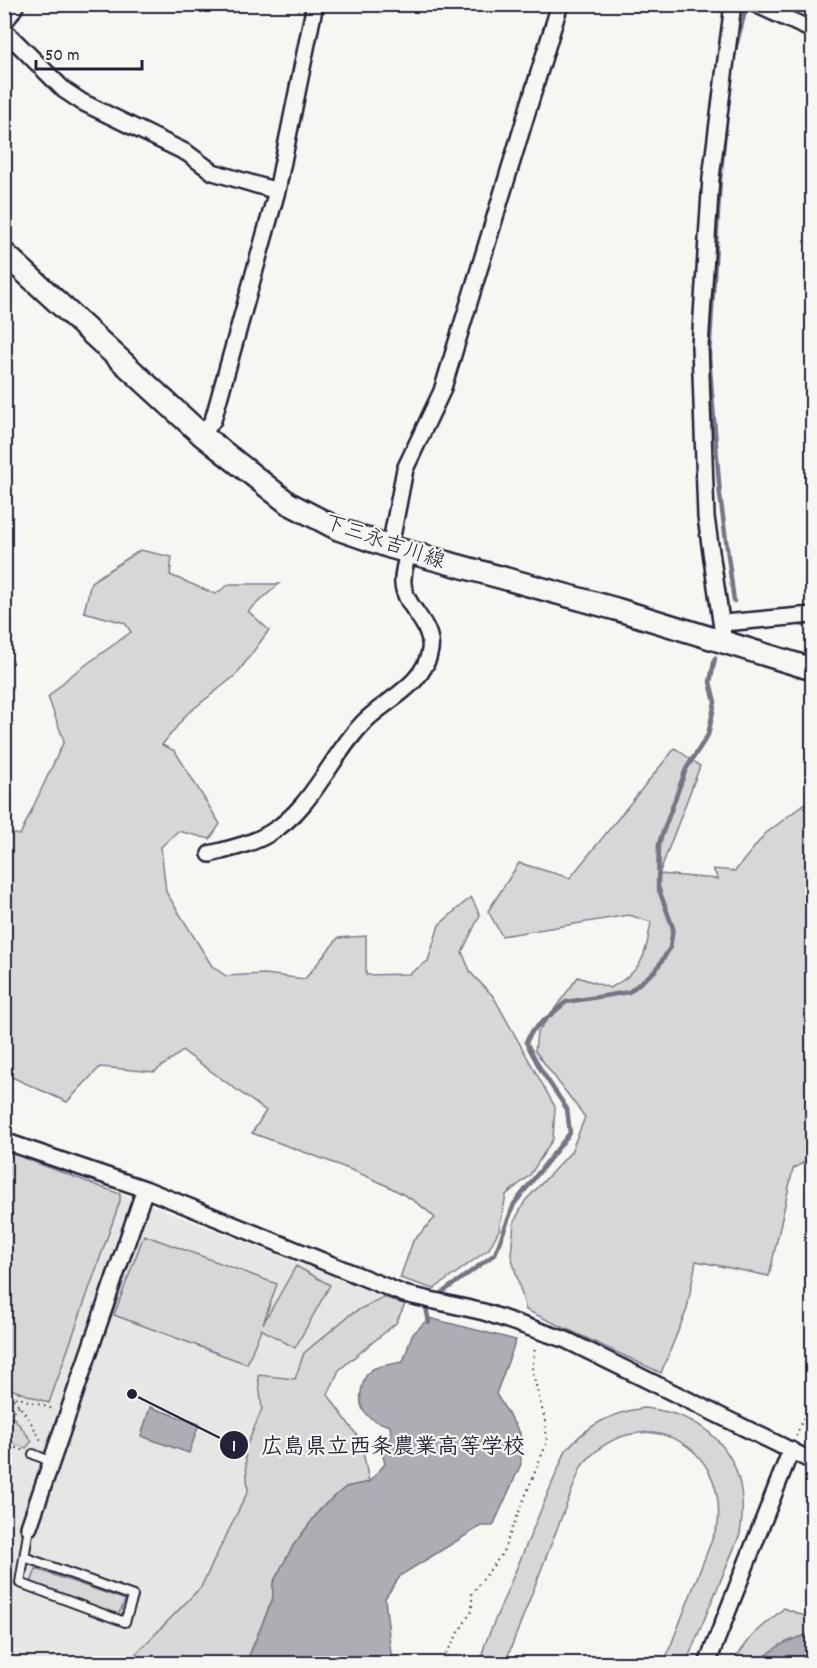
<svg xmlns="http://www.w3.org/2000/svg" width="817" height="1668" font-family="Dekko,'Klee One',sans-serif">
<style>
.built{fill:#e6e6e4}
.green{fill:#d7d7d7;stroke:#7c7c89;stroke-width:1.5}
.water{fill:#adadb3;stroke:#757583;stroke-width:1.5}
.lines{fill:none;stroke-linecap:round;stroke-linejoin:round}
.stream{stroke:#757583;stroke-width:4.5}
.lane-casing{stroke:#22223b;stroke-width:12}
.street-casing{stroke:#22223b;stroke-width:20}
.secondary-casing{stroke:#22223b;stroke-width:26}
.highway-casing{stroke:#22223b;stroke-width:33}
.path{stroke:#22223b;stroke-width:2;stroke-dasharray:1.5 4.5;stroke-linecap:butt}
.lane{stroke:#f6f6f2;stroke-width:8}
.street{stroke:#f6f6f2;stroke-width:15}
.secondary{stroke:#f6f6f2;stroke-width:21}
.highway{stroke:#f6f6f2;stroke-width:28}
.labels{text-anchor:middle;stroke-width:4.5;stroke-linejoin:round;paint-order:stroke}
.street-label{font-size:21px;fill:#22223b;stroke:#f6f6f2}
.leader{fill:none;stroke:#22223b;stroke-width:2}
.callout-dot{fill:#22223b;stroke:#f6f6f2;stroke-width:2}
.mark-label{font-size:18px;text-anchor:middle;font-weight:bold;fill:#fff}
.callout-label{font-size:22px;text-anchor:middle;font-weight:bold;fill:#22223b;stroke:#f6f6f2;stroke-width:4.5;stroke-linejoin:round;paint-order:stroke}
</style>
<rect width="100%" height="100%" fill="#f6f6f2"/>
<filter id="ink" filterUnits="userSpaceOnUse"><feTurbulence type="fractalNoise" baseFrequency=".0167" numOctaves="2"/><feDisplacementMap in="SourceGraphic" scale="12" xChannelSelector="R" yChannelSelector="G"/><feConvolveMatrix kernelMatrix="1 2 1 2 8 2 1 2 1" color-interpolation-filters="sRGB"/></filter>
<g filter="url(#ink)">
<!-- built -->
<path class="built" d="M5,1153L156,1207L383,1297L351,1314L295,1379L258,1375L262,1409L245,1450L248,1491L201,1587L126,1663L5,1664Z"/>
<!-- green -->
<path class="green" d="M140,550L172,557L170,575L215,594L230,584H279L248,611L269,630L236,675L187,714L162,745L175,751L220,824L210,839L178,831L161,847L166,892L212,966L226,976L265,974L305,979L338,938L366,936V975L409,974L428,961L439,925L471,897L480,915L462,952L471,973L493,996L555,1107L553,1139L530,1175L506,1195L499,1230L489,1249L434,1289L400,1278L413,1241L435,1218C402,1182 301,1152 252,1133L266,1111L183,1051L154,1072L100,1067L67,1102L5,1074V832L20,835L64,741L48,697L69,677L131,632L125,623L84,612L91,582Z
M675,748L700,766L659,874L718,879L713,869L735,871L765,834L812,798V1157L793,1169L769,1276L696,1261L687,1309L661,1373L526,1310L511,1255L514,1222L525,1201L571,1152L585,1117L535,1051L537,1033L578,977L610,988C643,970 645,958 651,922L629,915L502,936L488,911L519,863L570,878Z
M5,1151L120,1194V1201L49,1403L5,1387Z
M144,1235L277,1284L263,1324L296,1266L330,1285L295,1348L261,1329L247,1364L114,1315Z
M383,1297L405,1304L396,1323L339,1370L328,1395L361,1441L369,1482L346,1487L322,1507L293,1546L273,1583V1598L246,1663L126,1664L201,1587L248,1491L245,1450L262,1409L258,1375L295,1379L304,1353L351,1314Z
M644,1408C715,1415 752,1463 740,1534L686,1663H664L718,1524C727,1439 634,1399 581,1467L505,1663H480L485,1644L566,1450C588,1425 610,1413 644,1408Z
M9,1418H14L32,1441L26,1448L5,1441V1422Z
M36,1569L123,1599L125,1601L118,1615L33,1586L31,1583Z
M784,1608L812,1619V1636L810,1634L766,1655L762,1663L731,1664L753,1635Z"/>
<!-- water -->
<path class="water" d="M429,1318L516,1340L496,1394L520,1433L521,1464L493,1526H481L401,1575L385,1598L392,1663H246L273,1598V1583L293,1546L322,1507L346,1487L369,1482L385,1464L382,1452L391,1436L390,1426C368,1420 356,1412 362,1387C364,1380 365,1375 371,1370C379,1365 393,1364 403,1362L412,1335Z
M150,1407L199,1424L189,1453L141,1436Z
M810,1634L812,1636V1663H763C769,1646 793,1639 810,1634Z"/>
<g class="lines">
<!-- stream -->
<path class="stream" d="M733,58L747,4
M731,75L720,180L709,357L720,495L734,601
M436,1297L495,1254L514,1204L570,1133L567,1109L541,1070L526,1042L533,1030L566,1002L629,992L656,970L670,948L673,928L658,887L659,843L686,769L708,735L715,702L710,682L715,658
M429,1322L426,1307L430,1303"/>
<!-- lane casing -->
<g class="lane-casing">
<path id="lane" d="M33,1454L52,1462
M24,1557L133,1596L125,1622L20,1583L29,1527"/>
</g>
<!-- street casing -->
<g class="street-casing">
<path id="street" d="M755,4L812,30
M4,30L64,90L82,102L187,153L213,172L277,191
M202,435L213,420L277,191L315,4
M390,547L405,469L442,391L560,4
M723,623L812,615
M724,642L706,517L700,346L711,178L733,4
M210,854C229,849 252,844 270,833C314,807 331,754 367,719C390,698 425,683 430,650C434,624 405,608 403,584C402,574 406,562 408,552
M4,1141L145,1189L404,1294L484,1312L566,1340L812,1461
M29,1527L145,1189
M707,1664L791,1450"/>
</g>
<!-- secondary casing -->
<g class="secondary-casing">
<path id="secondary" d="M4,253L202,435L288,503L338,529L390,547L616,609L812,669"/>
</g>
<!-- highway casing -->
<g class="highway-casing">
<path id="highway" d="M4,12L9,4"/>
</g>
<!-- path -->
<path class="path" d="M4,1393L53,1409
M4,1396L10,1394L29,1419L42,1442
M4,1418L19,1406
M796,1436L812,1398
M4,1444L25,1451
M440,1664L472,1610V1594L502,1554L547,1442L545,1420L532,1370L535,1346"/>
<!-- lane -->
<use href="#lane" class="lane"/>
<!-- street -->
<use href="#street" class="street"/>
<!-- secondary -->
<use href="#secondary" class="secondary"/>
<!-- highway -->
<use href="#highway" class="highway"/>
</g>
</g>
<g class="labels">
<!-- street labels -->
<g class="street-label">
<text transform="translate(385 541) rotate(19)" y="7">下三永吉川線</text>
</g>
</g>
<!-- callouts -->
<path class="leader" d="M132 1394L234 1445"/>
<g class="callout-dot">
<circle cx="132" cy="1394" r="6"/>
<circle cx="234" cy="1445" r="15"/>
</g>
<g class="mark-label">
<text x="234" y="1451">1</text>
</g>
<g class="callout-label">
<text x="393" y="1453">広島県立西条農業高等学校</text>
</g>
<!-- margin -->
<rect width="817" height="1668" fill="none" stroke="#f6f6f2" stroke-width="24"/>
<rect x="12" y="12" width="793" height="1644" fill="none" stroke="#22223b" stroke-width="2" filter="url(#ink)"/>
<!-- scale -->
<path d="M36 60v9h106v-9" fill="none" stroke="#22223b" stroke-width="3"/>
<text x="45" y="60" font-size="18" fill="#22223b" stroke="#f6f6f2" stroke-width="4.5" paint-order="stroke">50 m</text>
</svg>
